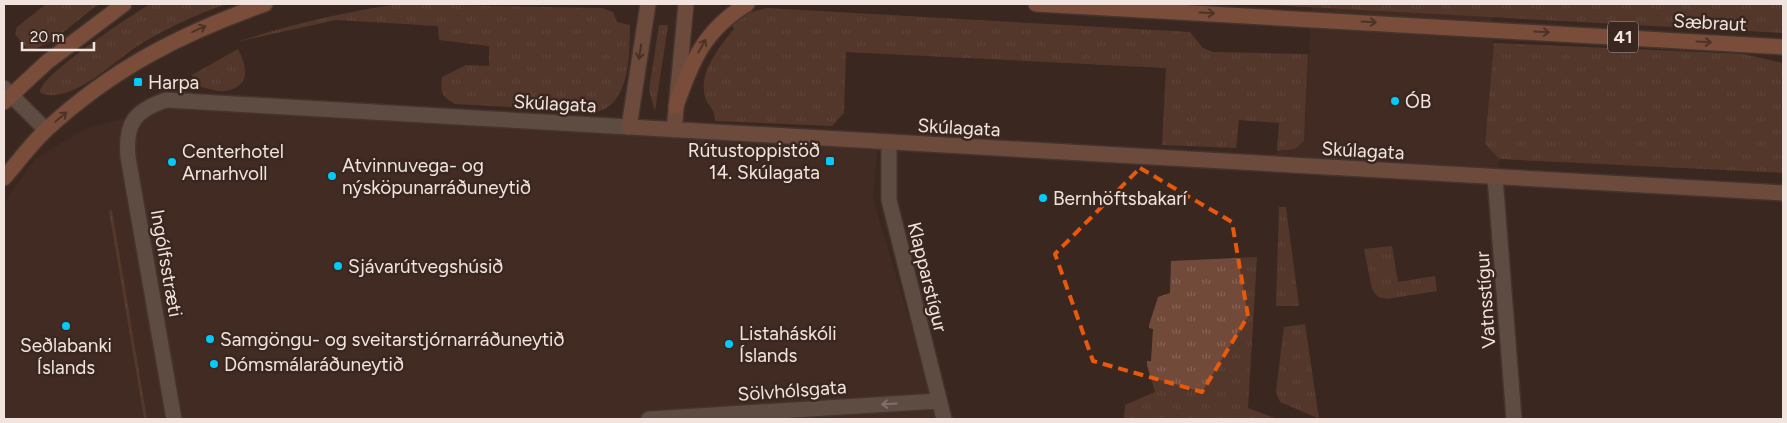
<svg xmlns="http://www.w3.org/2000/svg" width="1787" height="423" font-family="Figtree,sans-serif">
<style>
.built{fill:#493025}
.grass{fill:url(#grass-tufts)}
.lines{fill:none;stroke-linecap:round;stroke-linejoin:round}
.street-casing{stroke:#53433c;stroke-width:18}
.secondary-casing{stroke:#53433c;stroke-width:18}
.primary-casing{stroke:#53433c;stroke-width:18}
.street{stroke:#8a756b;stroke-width:15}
.secondary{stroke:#a87761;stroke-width:15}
.primary{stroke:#c57a57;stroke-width:15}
.oneway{stroke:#644130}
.oneway2{stroke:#563c30}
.oneway3{stroke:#d7c8c2}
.marked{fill:none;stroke:#e8590c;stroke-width:4;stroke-dasharray:10 6;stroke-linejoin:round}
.poi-dot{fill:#00cbf9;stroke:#3a2820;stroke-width:2}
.labels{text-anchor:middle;stroke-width:5;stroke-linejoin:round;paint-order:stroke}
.shield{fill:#3a2820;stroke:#baaca6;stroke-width:1}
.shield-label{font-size:18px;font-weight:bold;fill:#f1e4df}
.street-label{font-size:19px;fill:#f1e4df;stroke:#3a2820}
.poi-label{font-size:19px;fill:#f1e4df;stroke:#3a2820;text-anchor:start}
</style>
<defs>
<pattern id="grass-tufts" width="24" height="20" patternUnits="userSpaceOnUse" patternTransform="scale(1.25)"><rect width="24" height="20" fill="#724a39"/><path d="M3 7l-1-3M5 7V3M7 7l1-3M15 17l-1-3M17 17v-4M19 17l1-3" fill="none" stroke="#876455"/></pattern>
</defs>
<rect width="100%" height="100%" fill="#3a2820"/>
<!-- built -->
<path class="built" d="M1312,7L1491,17L1494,43L1485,144L1499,159L1495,177L1482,183L1270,172L1271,159L1277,151L1294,149L1304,141Z
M164,107L877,150L873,199L939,419H4V203L35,159L83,130Z"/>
<!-- grass -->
<path class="grass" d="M46,4H99C77,19 56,43 29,51L15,34L17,27Z
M150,4H226C195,15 164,29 136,47C114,62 91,85 65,93C58,95 46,97 40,92C39,76 133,14 150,4Z
M399,4L602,8L613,12L617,22L630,25C629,54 631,104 596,112L455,104C442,97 440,92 442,77L466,65L489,66V46L439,40L438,26L336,20L236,42C290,25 343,12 399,4Z
M1250,4H1783V33Z
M767,8L1190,32L1203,48L1213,52L1308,54L1304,141L1295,149L1277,151L1279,123L1239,120L1236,148L1162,145L1166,68L846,52L844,113L832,126L715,121C715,108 709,108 705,97C698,73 720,46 734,29L730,22L748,13Z
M659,25H668L655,111L649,90Z
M1494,43L1743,54L1783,63V173L1499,159L1485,144Z
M238,49C247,67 252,86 225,91C218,92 206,88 198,86L192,75Z
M1279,207H1286L1299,306H1276Z
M112,210L147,419H144L109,211Z
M1392,246L1398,282L1435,276L1437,291L1387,299L1378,297L1372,289L1364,249Z
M1257,257L1248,408L1277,419H1124L1125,405L1155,392L1147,365V361H1151L1153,329L1149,328V325L1158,297L1170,293L1171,261Z
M1305,324L1319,419H1320L1280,402L1276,391L1284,327Z"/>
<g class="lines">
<!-- street casing -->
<g class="street-casing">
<path id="street" d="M4,88L46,130
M889,143V200L944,419
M1495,177L1514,419
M174,419L128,157C125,124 134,111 166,100L629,127
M649,419L938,401"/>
</g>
<!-- secondary casing -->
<g class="secondary-casing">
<path id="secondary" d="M648,4L629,127L1783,193
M674,130L686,4"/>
</g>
<!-- primary casing -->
<g class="primary-casing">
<path id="primary" d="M1036,4L1783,47
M4,102L47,62L124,4
M676,106C692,61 704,30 747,4
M4,178C18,162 31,144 47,129C112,69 182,33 265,4"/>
</g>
<!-- street -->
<use href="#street" class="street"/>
<!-- secondary -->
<use href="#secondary" class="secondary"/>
<!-- primary -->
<use href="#primary" class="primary"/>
</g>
<!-- one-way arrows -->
<defs><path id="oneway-shaft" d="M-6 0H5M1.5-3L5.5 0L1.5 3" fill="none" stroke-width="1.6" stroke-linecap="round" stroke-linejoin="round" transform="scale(1.25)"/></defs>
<g class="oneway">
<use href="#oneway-shaft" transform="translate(1207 13) rotate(3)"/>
<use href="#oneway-shaft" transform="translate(1369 22) rotate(3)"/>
<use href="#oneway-shaft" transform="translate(199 29) rotate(-24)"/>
<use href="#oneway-shaft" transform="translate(1542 32) rotate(3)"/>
<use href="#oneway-shaft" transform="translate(1704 42) rotate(3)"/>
<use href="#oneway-shaft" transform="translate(702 46) rotate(-61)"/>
<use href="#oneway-shaft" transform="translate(61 117) rotate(-40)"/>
</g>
<use class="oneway2" href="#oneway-shaft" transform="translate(640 52) rotate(99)"/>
<use class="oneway3" href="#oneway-shaft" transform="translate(889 404) rotate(177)"/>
<!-- marked area -->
<path d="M0 0H1787V423H0ZM1140,168L1232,222L1248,316L1202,392L1093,361L1055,254Z" fill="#3a2820" fill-opacity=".55" fill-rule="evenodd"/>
<path class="marked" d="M1140,168L1232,222L1248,316L1202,392L1093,361L1055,254Z"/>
<!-- markers -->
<g class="poi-dot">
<rect x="133" y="77" width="10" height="10" rx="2.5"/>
<circle cx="1395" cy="101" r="5"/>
<rect x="825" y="156" width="10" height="10" rx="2.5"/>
<circle cx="172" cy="162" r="5"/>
<circle cx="332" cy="176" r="5"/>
<circle cx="1043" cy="198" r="5"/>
<circle cx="338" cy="266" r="5"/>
<circle cx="66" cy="326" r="5"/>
<circle cx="210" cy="339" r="5"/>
<circle cx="729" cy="344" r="5"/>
<circle cx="214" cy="364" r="5"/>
</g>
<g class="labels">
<!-- shield labels -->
<rect class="shield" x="1608" y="21.5" width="30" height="31" rx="4"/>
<g class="shield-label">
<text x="1623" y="43">41</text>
</g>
<!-- street labels -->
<g class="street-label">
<text transform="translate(1710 22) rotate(3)" y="7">Sæbraut</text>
<text transform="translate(555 103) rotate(3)" y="7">Skúlagata</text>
<text transform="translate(959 127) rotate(3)" y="7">Skúlagata</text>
<text transform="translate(1363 150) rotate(3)" y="7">Skúlagata</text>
<text transform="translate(167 263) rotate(80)" y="7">Ingólfsstræti</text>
<text transform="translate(928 277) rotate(76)" y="7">Klapparstígur</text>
<text transform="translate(1485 300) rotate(-94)" y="7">Vatnsstígur</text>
<text transform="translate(792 390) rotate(-4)" y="7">Sölvhólsgata</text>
</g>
<!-- poi labels -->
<g class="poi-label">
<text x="148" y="89">Harpa</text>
<text x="1405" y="108">ÓB</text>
<text x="820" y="157" text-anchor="end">Rútustoppistöð<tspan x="820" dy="22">14. Skúlagata</tspan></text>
<text x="182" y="158">Centerhotel<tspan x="182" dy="22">Arnarhvoll</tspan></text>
<text x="342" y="172">Atvinnuvega- og<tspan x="342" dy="22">nýsköpunarráðuneytið</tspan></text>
<text x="1053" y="205">Bernhöftsbakarí</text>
<text x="348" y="273">Sjávarútvegshúsið</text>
<text x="739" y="340">Listaháskóli<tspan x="739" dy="22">Íslands</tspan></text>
<text x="220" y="346">Samgöngu- og sveitarstjórnarráðuneytið</text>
<text x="66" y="352" text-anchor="middle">Seðlabanki<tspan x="66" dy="22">Íslands</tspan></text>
<text x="224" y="371">Dómsmálaráðuneytið</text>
</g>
</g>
<!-- border -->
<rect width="1787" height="423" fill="none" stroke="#f1e4df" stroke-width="10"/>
<!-- scale -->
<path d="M22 42v8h72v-8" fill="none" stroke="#f1e4df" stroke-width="2.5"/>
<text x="30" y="42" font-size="15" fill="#f1e4df" stroke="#3a2820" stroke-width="4" paint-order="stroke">20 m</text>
</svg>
